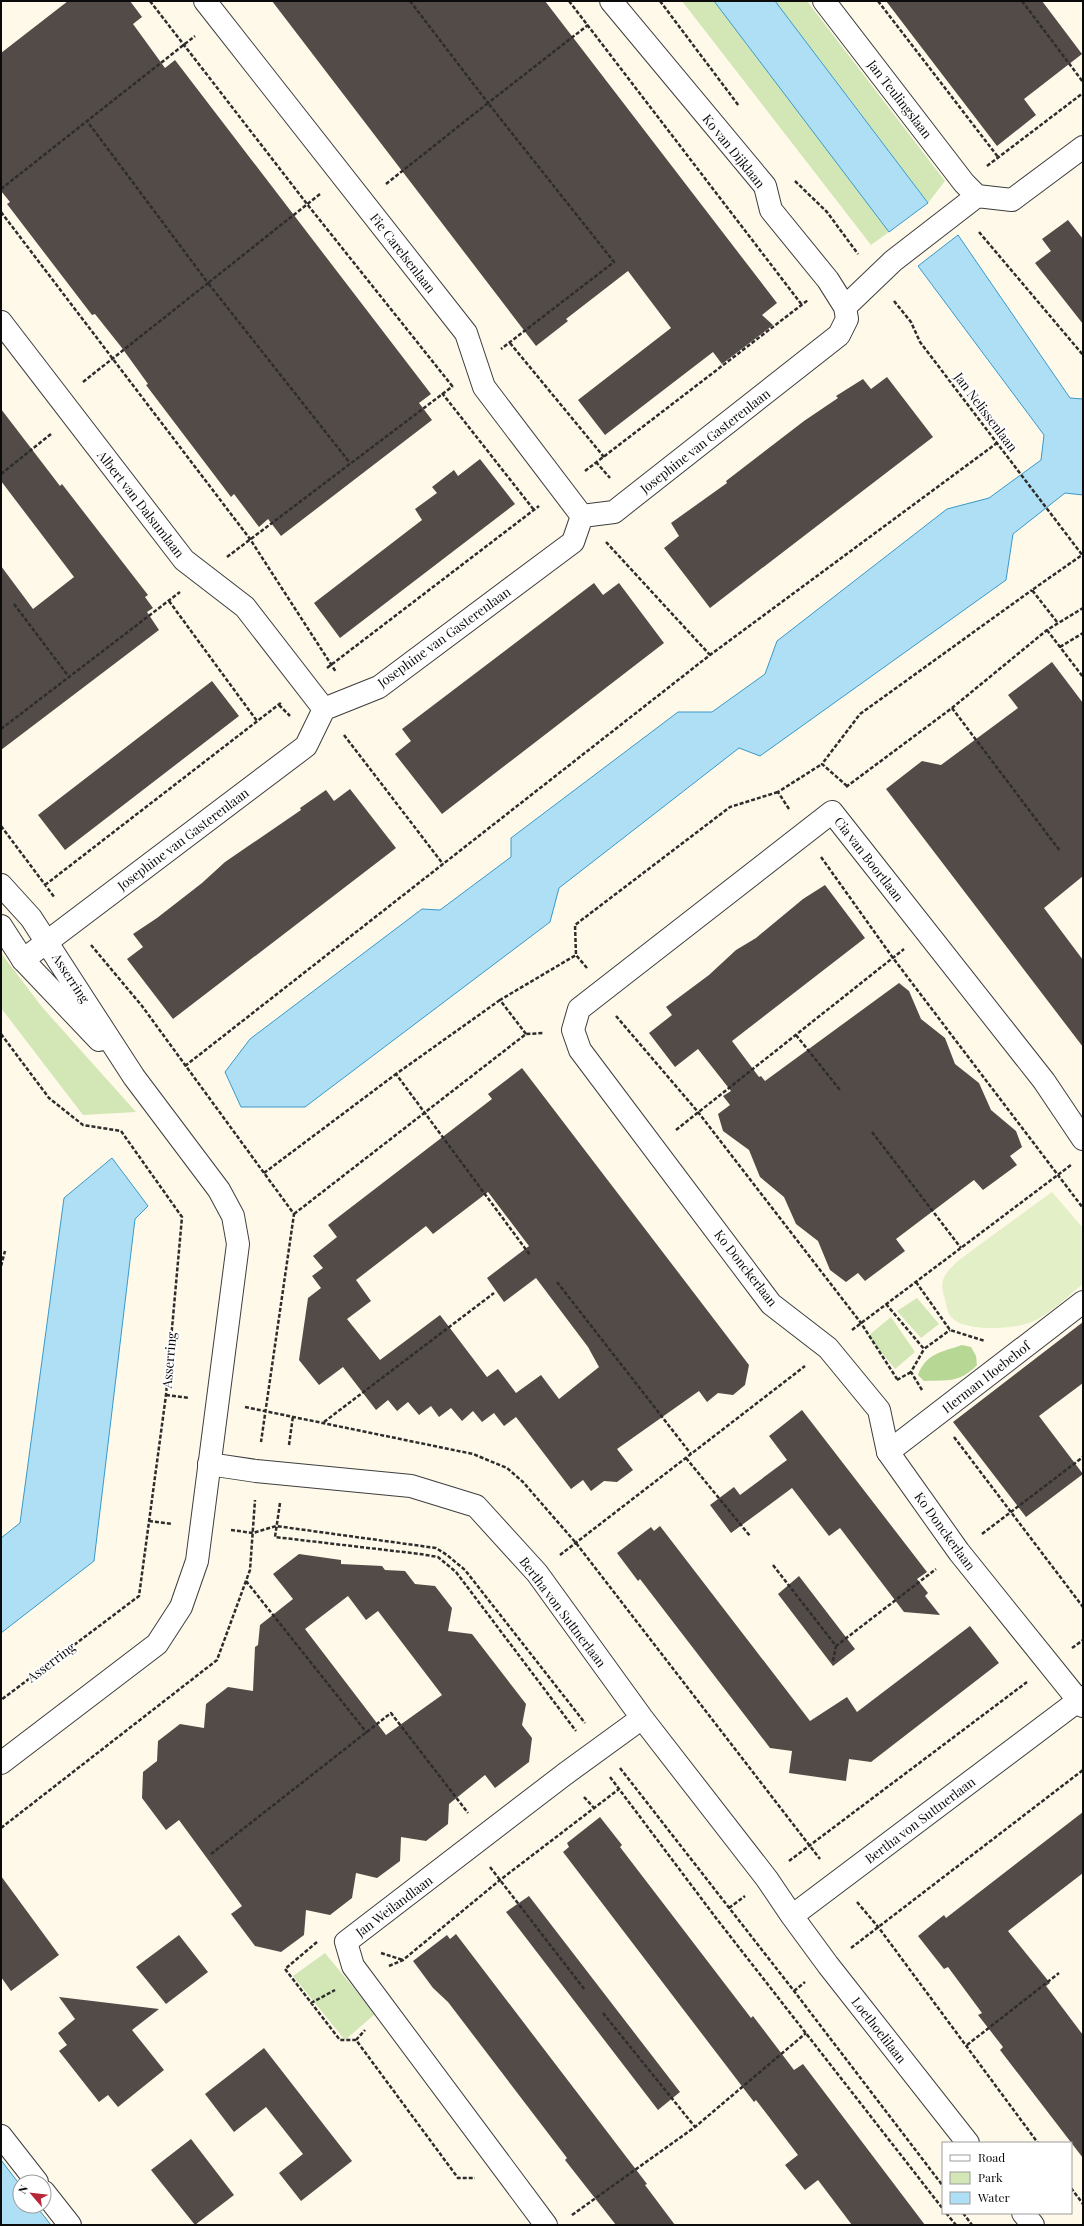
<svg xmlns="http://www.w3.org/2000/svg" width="1084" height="2226" font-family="'Playfair Display',serif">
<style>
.green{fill:#d2e7b5}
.forest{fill:#b7d794}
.pitch{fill:#e3efc6}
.water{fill:#afdff4;stroke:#3899ca}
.building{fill:#534b48;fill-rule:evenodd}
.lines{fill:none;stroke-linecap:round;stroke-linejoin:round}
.pedestrian-casing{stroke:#3e3e3e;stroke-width:24}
.minor-casing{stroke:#3e3e3e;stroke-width:24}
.tertiary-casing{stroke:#3e3e3e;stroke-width:24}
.path{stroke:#2d2d2d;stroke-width:2.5;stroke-dasharray:4 2;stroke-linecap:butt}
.pedestrian{stroke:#fff;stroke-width:22}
.minor{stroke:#fff;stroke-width:22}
.tertiary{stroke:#fff;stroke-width:22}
.labels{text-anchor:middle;stroke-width:4;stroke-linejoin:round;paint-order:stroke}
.street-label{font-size:13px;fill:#0b0b0b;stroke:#fff}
</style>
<rect width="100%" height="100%" fill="#fff9e9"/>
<!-- green -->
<path class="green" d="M682,1H714L889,232L871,245Z
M775,1H807L945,181L928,203Z
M1,953L42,1007L136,1112L83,1115L1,1008Z
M917,1298L939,1324L921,1338L897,1311Z
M891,1317L915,1352L895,1369L868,1336Z
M325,1953L375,2014L345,2040L293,1976Z"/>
<!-- forest -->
<path class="forest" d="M962,1345L971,1347L976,1356L977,1365C960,1383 947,1380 924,1381L918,1375C926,1353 942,1352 962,1345Z"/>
<!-- pitch -->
<path class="pitch" d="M1052,1192L1083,1228V1284C1065,1298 1045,1320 1022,1325C1005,1329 959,1332 949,1314C947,1310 946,1304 945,1299C938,1280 945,1273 959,1260Z"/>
<!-- water -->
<path class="water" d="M714,1H775L928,203L889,232Z
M958,235L1070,398L1083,399V495L1065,493L1013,534L1006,580L760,756L739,748L559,888L550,922L305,1107H241L225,1072L250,1039L422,909L440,910L511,857V838L678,712H712L765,674L777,641L947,509L989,498L1041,460L1044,435L918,266Z
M112,1158L148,1206L135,1219L94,1561L1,1633V1538L20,1523L64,1198Z
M1,2160L20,2185V2206H36L51,2225H1Z"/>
<!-- building -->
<path class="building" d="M68,1H130L142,17L133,24L165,68L175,60L431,394L419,403L432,420L281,536L268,519L259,527L234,494L231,497L146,385L148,384L122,348L95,314L92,315L7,204L10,202L1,191V53Z
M272,1H545L777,303L762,315L773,325L722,364L713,352L605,435L578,400L671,328L628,271L566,319L568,321L536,346Z
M886,1H1042L1082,54L1024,99L1036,115L997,146Z
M1068,220L1083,239V324L1035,263L1051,251L1042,239Z
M887,377L933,437L710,608L664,548L679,536L671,523L727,483L726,481L804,421L838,398L836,396L863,379L871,389Z
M1,409L60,486L62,484L148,595L145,597L153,608L147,612L159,630L1,750V566L33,609L74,577L1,481Z
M480,459L515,504L340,638L314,603L422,520L415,509L437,493L432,487L454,470L458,476Z
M594,583L603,595L619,583L664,643L442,814L395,754L411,741L402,729Z
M1052,662L1083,703V876L1044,908L1083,960V1047L886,789L922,761L941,765L1018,708L1008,695Z
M212,681L239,716L65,850L38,815Z
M350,789L396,848L173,1019L127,959L143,947L133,934L157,918L202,883L225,862L301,810L300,808L326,790L334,801Z
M825,885L865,938L732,1041L759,1077L761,1076L765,1081L899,983L909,991L921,1019L945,1038L955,1064L979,1083L991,1110L1016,1131L1022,1147L1010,1156L1017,1165L983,1190L974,1180L896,1239L905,1251L865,1281L858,1273L846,1282L830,1270L818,1241L796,1224L784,1197L760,1177L749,1150L723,1131L718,1114L730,1105L723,1096L731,1091L698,1049L675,1067L649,1033L672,1015L666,1007L709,975L736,950L756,938L803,899Z
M522,1068L749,1365L745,1385L733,1395L718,1393L707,1402L699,1391L617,1449L633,1470L617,1482L604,1481L591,1491L583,1480L571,1489L516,1417L504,1426L494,1413L482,1422L473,1411L462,1421L451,1408L439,1417L431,1406L419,1415L408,1402L397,1411L388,1400L376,1410L343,1367L319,1385L299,1360L308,1298L321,1288L312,1276L323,1268L313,1256L337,1237L328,1225L492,1099L488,1094ZM488,1192L529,1246L487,1278L504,1302L536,1278L588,1347L599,1367L559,1399L541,1375L516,1393L498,1369L487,1377L440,1315L380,1360L347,1319L371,1301L356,1280L426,1226L433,1234Z
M1083,1322V1383L1039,1416L1083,1474L1026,1517L953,1422Z
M802,1410L927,1572L917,1579L928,1593L925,1596L940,1615L904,1612L840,1528L829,1536L792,1488L731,1533L710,1505L734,1487L740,1495L787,1460L769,1436Z
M660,1526L810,1721L847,1697L857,1712L970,1626L999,1663L871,1762L849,1759L846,1781L789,1773L792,1751L770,1748L640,1579L638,1581L617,1553L651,1527L654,1531Z
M299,1554L341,1560V1564L382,1566L385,1570L405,1571L415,1584L435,1586L452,1608L448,1631L472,1634L526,1704L522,1725L532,1738L529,1762L495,1788L485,1775L449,1804L448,1824L426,1841L401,1837L400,1861L377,1878L356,1873L352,1898L330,1915L306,1910L304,1935L281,1952L255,1946L231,1914L242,1906L179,1820L166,1830L142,1798L143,1772L157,1761L158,1741L180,1724L204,1728L206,1704L228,1687L253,1691L255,1647L258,1645L260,1625L293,1599L273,1574ZM348,1596L366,1620L378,1611L442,1695L386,1735L305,1629Z
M799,1576L855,1649L833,1666L778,1594Z
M1083,1812V1873L1008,1931L1050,1983L1046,1986L1083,2035V2158L1000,2050L1003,2047L978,2015L982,2013L948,1967L944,1969L918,1936L944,1915L946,1918Z
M600,1817L622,1845L620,1847L751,2018L753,2016L794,2070L803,2064L925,2225H852L818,2180L805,2190L785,2165L798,2155L756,2100L754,2102L563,1852L569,1847L567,1843Z
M1,1876L59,1955L11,1991L1,1977Z
M529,1896L680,2092L658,2110L506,1912Z
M456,1934L647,2184L645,2185L675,2225H616L565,2160L567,2158L448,2002L433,1988L413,1961L447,1935L450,1939Z
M179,1935L208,1972L166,2004L136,1967Z
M59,1997L159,2009L132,2030L164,2070L118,2107L108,2095L99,2102L59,2051L67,2045L58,2033L75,2019Z
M264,2048L352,2161L301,2201L279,2173L303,2154L266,2107L234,2132L205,2094Z
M191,2139L234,2195L195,2225L151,2170Z"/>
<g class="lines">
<!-- pedestrian casing -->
<g class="pedestrian-casing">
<path id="pedestrian" d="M888,1452L1083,1302"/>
</g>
<!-- minor casing -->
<g class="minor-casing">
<path id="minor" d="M205,1L466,333L484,387L582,516
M824,1L964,183L977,196
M845,307L893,261L977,196L1012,200L1083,147
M1,322L184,560L245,607L324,709
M23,960L306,746L324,709L379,687L573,542L582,516L614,512L839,335L847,319L845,307L828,280L771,210L765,186L611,1
M1083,1139L1044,1081L832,812L579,1009L573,1030L580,1050L771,1304L828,1348L879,1410L888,1452L959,1552L1083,1706
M209,1464L256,1471L411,1486L476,1506L537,1573L642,1718L767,1879L792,1916L1083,1697
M792,1916L828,1965L968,2143
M1023,2213L1033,2225
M546,2225L353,1966L346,1942L565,1774L642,1718"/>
</g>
<!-- tertiary casing -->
<g class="tertiary-casing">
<path id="tertiary" d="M1,885L31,918L134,1077L219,1190L233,1216L238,1244L197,1561L181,1607L157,1644L1,1763
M1,926L23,960L99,1040
M1,2136L37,2182
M44,2192L70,2225"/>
</g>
<!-- path -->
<path class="path" d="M150,1L307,204L453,387
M410,1L488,103L588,25
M569,1L802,305
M660,1L739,106
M878,1L998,157
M1022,1L1083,82
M987,166L1083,93
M795,181L827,212L858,254
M386,184L488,103L614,262L501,349
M1,189L87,121
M320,194L208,283L350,463
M1,212L250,539L336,672
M979,232L1083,355
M894,301L911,322L920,342L1083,556
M510,343L604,457
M83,382L208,283L87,121L195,36
M442,393L534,510
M596,462L610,478
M585,471L808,300
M1,474L51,434
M606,542L710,655
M227,557L453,386
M169,601L257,721
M14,604L69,677
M1057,622L1032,590L1082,555
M1047,630L1083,677
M1060,647L1083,633
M327,668L539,506
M279,705L290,716
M952,708L1060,851
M1,729L180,592
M344,735L443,864
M847,786L822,764L860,714L1032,590
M846,787L952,708L1047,630L1083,608
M789,809L778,792L822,764
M1,826L55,898
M821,857L893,958L1083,1208
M45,885L282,702
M91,945L142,1006L294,1214L261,1442
M587,968L576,955L575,925L730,807L778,792
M500,1000L396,1074L530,1255
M616,1016L698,1112L861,1323L897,1379
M1,1034L49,1098L83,1125L121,1131L182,1217L166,1395L139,1596L1,1700
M526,1034L500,1000L576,955
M796,1035L840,1090
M185,1066L710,655L997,443
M676,1130L904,949
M872,1132L961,1248
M264,1173L396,1074
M294,1214L526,1034L544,1033
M1,1266L5,1251
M557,1282L691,1454
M916,1282L950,1330L985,1341
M886,1304L924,1349L950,1330
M852,1330L1071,1165
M897,1380L911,1372
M922,1390L911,1372L924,1349
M166,1395L189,1398
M245,1407L473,1454L507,1468L523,1482L576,1543L820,1859
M324,1422L494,1293
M954,1437L1083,1607
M289,1445L293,1416
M686,1458L750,1536
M280,1503L275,1537L420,1554L438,1557L456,1572L576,1731
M149,1521L172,1524
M231,1530L253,1533L276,1526L436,1548L447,1555L465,1570L585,1723
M982,1534L1083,1457
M560,1555L805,1366
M773,1565L836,1646L936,1569
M246,1581L367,1733
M1072,1648L1083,1640
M833,1661L836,1646
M620,1768L794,1991L943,2186
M610,1777L716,1918L943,2209
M584,1797L594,1808
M1,1828L217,1660L250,1570L255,1500
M211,1854L391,1713L468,1813
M789,1861L1027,1682
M490,1867L585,1990
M857,1902L879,1928L1038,2143
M729,1908L745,1896
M317,1942L285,1969L340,2040H356L458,2178H475
M851,1948L1083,1770
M381,1953L403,1960
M389,1966L403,1960L500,1880L619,1789
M794,1991L805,1982
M311,2003L335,1990
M603,2013L695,2127
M356,2040L365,2030
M967,2045L1059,1973
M1071,2188L1083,2204
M946,2213L956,2225
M963,2213L972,2225
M572,2215L695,2127L806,2033"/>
<!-- pedestrian -->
<use href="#pedestrian" class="pedestrian"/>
<!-- minor -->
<use href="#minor" class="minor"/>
<!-- tertiary -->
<use href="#tertiary" class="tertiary"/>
</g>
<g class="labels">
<!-- street labels -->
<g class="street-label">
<text transform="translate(900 99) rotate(52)" y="5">Jan Teulingslaan</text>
<text transform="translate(734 151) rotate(51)" y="5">Ko van Dijklaan</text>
<text transform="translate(403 253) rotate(52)" y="5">Fie Carelsenlaan</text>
<text transform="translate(986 412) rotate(53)" y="5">Jan Nelissenlaan</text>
<text transform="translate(705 441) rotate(-38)" y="5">Josephine van Gasterenlaan</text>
<text transform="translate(141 504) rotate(52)" y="5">Albert van Dalsumlaan</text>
<text transform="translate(444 637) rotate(-36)" y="5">Josephine van Gasterenlaan</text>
<text transform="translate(183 839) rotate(-37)" y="5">Josephine van Gasterenlaan</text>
<text transform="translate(869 859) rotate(52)" y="5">Cia van Boortlaan</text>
<text transform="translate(71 978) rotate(57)" y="5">Asserring</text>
<text transform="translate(746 1268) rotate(52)" y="5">Ko Donckerlaan</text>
<text transform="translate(169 1360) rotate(-85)" y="5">Asserring</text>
<text transform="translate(986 1377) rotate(-38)" y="5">Herman Hoebehof</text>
<text transform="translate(945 1531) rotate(54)" y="5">Ko Donckerlaan</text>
<text transform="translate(563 1612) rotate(53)" y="5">Bertha von Suttnerlaan</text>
<text transform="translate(51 1662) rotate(-37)" y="5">Asserring</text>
<text transform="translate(920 1820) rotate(-37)" y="5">Bertha von Suttnerlaan</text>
<text transform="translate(394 1906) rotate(-37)" y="5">Jan Weilandlaan</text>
<text transform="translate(879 2030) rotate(52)" y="5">Loethoelilaan</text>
</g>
</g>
<!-- border -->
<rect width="1084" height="2226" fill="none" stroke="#0b0b0b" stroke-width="4"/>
<!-- legend -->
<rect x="942" y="2142" width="130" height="72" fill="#ffffff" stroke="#9d9d9d"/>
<rect x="950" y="2155" width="20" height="6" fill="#ffffff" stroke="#9d9d9d"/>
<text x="978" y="2162" font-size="12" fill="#0b0b0b">Road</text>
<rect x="950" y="2172" width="20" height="12" fill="#d2e7b5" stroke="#9d9d9d"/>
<text x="978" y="2182" font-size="12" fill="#0b0b0b">Park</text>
<rect x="950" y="2192" width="20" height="12" fill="#afdff4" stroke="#9d9d9d"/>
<text x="978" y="2202" font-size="12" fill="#0b0b0b">Water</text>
<!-- north arrow -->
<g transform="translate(32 2194) rotate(298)"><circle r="19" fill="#ffffff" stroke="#9d9d9d"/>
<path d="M0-3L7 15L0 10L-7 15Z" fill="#b72737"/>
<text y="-6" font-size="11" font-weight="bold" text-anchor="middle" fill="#0b0b0b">N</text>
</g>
</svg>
